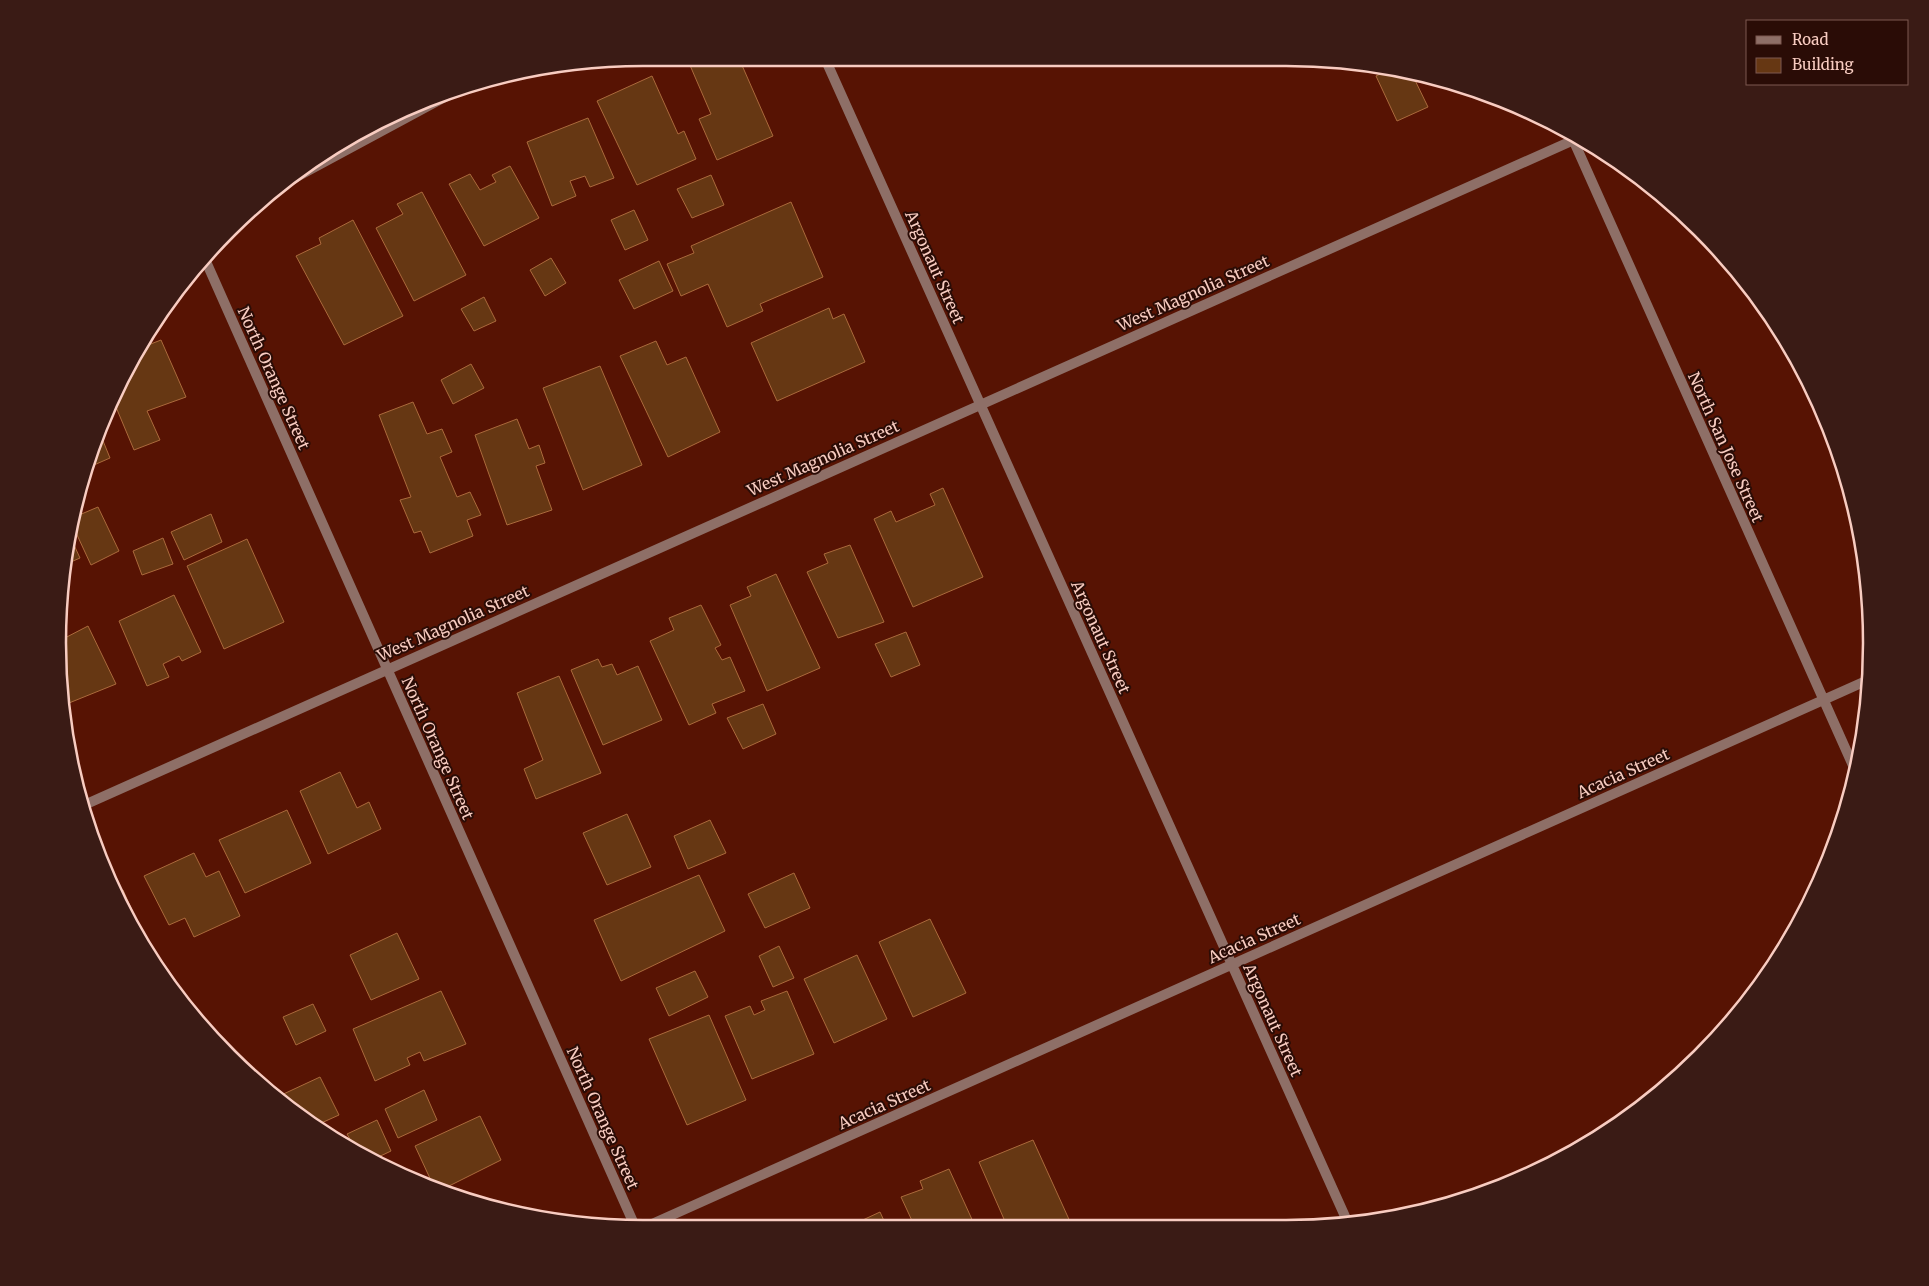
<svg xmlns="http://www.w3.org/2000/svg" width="1929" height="1286" font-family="Merriweather,serif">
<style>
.building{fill:#663713;stroke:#ab6a3c}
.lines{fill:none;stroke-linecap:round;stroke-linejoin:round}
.minor{stroke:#8e6f67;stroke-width:10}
.labels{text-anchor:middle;stroke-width:4;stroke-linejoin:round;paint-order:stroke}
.street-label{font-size:16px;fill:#f8ccc1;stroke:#2a0c06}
.rim{fill:none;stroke:#f8ccc1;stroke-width:2.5}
</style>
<rect width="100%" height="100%" fill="#571303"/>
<!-- building -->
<path class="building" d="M689,63H741L773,136L717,160L699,119L711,114Z
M1392,68L1411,72L1428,107L1397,121L1376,76Z
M652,76L678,134L684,131L696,159L637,185L597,101Z
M588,118L614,178L590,187L585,176L570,181L576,196L552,206L527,142Z
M510,166L539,218L484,246L449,184L470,174L480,190L496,182L492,175Z
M711,175L724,205L692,218L677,189Z
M422,192L466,275L414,301L376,228L403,214L397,204Z
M791,202L823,277L760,304L763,311L727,327L708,284L681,296L667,264L694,253L691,246Z
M634,210L648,240L625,250L611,220Z
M353,220L403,316L344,345L296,256L321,244L319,238Z
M551,258L566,283L545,296L530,270Z
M659,261L673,291L634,309L619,280Z
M484,297L496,321L474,331L461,309Z
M829,308L833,319L844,314L865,362L777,401L751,343Z
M161,340L186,397L147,411L160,440L134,450L113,400L143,347Z
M656,341L667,365L686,357L720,432L668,457L620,356Z
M471,364L484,388L453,404L441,380Z
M600,366L642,465L583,490L543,388Z
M413,402L427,434L442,429L452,452L440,457L457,497L470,492L481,515L467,520L473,536L430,553L421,531L414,533L400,500L411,497L379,415Z
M517,419L529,449L539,445L545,463L536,466L552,510L507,525L475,435Z
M99,431L110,458L87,468Z
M943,488L983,577L913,607L874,519L891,511L896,522L935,505L930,494Z
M98,507L119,551L91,565L71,522L72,518Z
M211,514L222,542L184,560L171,532Z
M68,532L80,558L64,565Z
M163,538L173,564L142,575L133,551Z
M247,539L284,622L224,649L187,566Z
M850,545L884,622L838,638L807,572L828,563L824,554Z
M776,574L820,668L767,691L730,605L751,596L747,587Z
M174,595L201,652L182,661L179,656L163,664L169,677L147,686L119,621Z
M701,605L721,645L715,648L722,660L730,657L745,691L712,704L716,713L689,725L650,641L674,630L669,618Z
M88,626L116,684L64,705L59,682V641Z
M906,632L920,665L891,677L875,644Z
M598,659L602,667L612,664L617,675L638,666L662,720L603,745L571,670Z
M559,676L601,773L536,799L524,769L543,760L517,693Z
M763,704L776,734L743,749L727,718Z
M340,772L357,808L369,802L381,829L328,854L300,791Z
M287,810L311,863L245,893L219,840Z
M627,814L651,867L607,885L583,833Z
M710,820L726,853L688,869L674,836Z
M194,853L206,877L219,871L240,916L194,937L185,918L169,925L144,876Z
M794,873L810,908L765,928L748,894Z
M699,875L725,931L621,981L594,920Z
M123,890L146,942L142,944L136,936L118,892Z
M930,919L966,993L913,1017L879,942Z
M397,933L419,979L371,1000L350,955Z
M779,946L794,978L773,987L759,956Z
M857,955L887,1019L834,1043L804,979Z
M695,971L708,997L669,1016L656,988Z
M441,991L466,1044L424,1061L420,1052L407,1058L410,1065L375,1081L353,1029Z
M787,991L814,1054L752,1079L725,1016L750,1006L754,1015L765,1010L761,1001Z
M313,1004L326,1031L296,1045L283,1017Z
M709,1015L746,1100L687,1125L649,1039Z
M320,1077L339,1115L319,1124L277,1097Z
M424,1090L437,1120L398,1138L385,1109Z
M480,1116L501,1160L441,1190L434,1187L415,1146Z
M377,1120L391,1151L372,1160L355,1148L347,1134Z
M1033,1140L1072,1226H1007L979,1162Z
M949,1169L975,1226L914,1225L901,1197L923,1189L920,1181Z
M880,1212L886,1225H852Z"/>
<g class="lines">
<!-- minor -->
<path class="minor" d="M827,63L1348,1223
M1571,135L1855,770
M285,183L465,86
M204,257L634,1224
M82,806L1576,139
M652,1224L1868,680"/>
</g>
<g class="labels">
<!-- street labels -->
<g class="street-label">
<text transform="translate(935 267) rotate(66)" y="6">Argonaut Street</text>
<text transform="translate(1193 293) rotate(-24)" y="6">West Magnolia Street</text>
<text transform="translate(274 378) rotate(66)" y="6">North Orange Street</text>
<text transform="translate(1726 447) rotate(66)" y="6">North San Jose Street</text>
<text transform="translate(823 458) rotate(-24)" y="6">West Magnolia Street</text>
<text transform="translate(453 623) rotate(-24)" y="6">West Magnolia Street</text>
<text transform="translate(1101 637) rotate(66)" y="6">Argonaut Street</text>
<text transform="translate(438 748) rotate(66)" y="6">North Orange Street</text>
<text transform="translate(1623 773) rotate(-24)" y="6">Acacia Street</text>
<text transform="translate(1254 938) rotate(-24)" y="6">Acacia Street</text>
<text transform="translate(1273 1020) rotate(66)" y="6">Argonaut Street</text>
<text transform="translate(884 1104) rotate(-24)" y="6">Acacia Street</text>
<text transform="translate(603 1118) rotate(66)" y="6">North Orange Street</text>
</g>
</g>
<!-- crop -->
<path d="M0 0H1929V1286H0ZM643 66H1286A577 577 0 0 1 1863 643V643A577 577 0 0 1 1286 1220H643A577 577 0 0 1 66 643V643A577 577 0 0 1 643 66Z" fill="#3a1b15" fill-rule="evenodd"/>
<path class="rim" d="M643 66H1286A577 577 0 0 1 1863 643V643A577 577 0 0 1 1286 1220H643A577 577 0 0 1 66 643V643A577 577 0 0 1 643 66Z"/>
<!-- legend -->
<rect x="1746" y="20" width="162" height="65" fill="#2a0c06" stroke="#7c5951"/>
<rect x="1756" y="36" width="25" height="8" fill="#8e6f67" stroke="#7c5951"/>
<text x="1792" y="45" font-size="15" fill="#f8ccc1">Road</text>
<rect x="1756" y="58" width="25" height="15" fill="#663713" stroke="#7c5951"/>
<text x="1792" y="70" font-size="15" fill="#f8ccc1">Building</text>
</svg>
